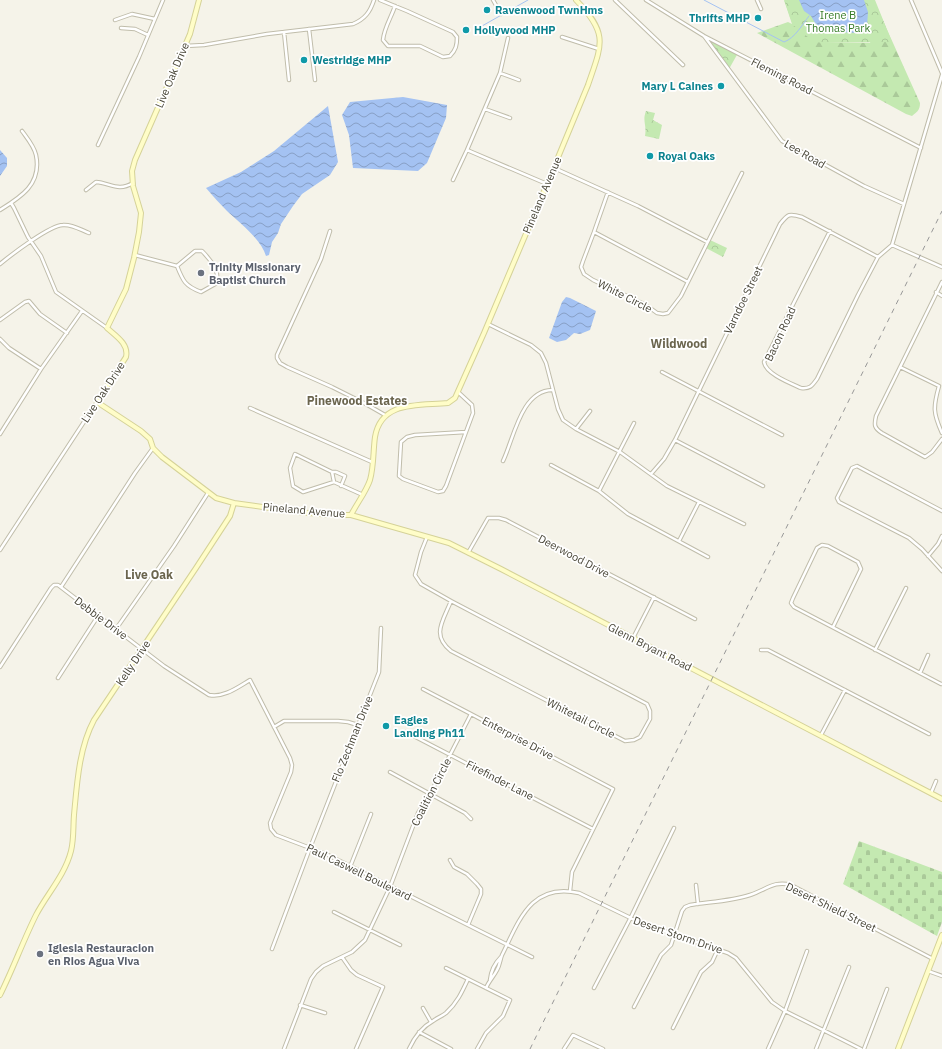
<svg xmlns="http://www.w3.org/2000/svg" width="942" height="1049" font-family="'IBM Plex Sans',sans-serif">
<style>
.forest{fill:url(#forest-firs)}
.cemetery{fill:url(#cemetery-stones)}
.park{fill:url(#park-crowns)}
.water{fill:url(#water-waves)}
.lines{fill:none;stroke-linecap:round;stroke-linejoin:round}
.stream{stroke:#a4c2f2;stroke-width:1}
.street-casing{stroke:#c0bdab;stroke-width:4.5}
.secondary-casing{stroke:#d5d298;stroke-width:6}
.street{stroke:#fff;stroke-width:2.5}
.secondary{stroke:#fffdc8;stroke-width:4}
.rail{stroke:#989898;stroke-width:1;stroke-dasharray:5 5;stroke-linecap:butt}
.culture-dot{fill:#0f9aa8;stroke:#fff;stroke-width:1.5}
.worship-dot{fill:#6b7280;stroke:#fff;stroke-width:1.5}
.labels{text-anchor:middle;stroke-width:3.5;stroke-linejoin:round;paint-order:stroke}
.culture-label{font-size:11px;font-weight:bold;fill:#0d838f;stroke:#fff;text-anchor:start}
.park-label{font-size:11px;fill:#377c28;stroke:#fff}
.street-label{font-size:11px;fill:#484537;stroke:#fff}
.worship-label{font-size:11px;font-weight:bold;fill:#5b616d;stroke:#fff;text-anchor:start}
.neighbourhood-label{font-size:12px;font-weight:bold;fill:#6b654e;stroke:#fff}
</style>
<defs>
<pattern id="forest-firs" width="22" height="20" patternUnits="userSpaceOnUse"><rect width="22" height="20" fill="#c4e9b1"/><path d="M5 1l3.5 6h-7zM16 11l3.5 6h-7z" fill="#aac999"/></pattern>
<pattern id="cemetery-stones" width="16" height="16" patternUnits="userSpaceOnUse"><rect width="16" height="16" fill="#c4e9b1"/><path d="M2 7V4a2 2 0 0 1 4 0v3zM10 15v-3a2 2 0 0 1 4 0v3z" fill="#aac999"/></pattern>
<pattern id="park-crowns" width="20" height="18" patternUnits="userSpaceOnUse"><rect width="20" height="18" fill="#c4e9b1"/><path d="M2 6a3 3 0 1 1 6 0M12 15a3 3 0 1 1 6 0" fill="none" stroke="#aac999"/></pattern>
<pattern id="water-waves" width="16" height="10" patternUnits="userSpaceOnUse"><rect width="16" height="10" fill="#a4c2f2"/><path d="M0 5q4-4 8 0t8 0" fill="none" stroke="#889fc5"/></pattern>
</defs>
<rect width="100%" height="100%" fill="#f5f3e9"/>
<!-- forest -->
<path class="forest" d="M784,0L825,43H870L880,14L920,103C920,110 917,112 912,116L906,114L757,33L788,22L792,24Z"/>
<!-- cemetery -->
<path class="cemetery" d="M859,841L942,872V922L937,936L843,884Z"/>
<!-- park -->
<path class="park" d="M784,0H875L892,42L825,43L814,42L793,25Z
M709,38L738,53L729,69L707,40Z
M646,111L655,113L653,120L662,125L659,139L645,136C647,125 642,121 646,111Z
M710,240L727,248L723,257L706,248Z"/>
<!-- water -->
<path class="water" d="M799,0H864L868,12L867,26L864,30L857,33L838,32L820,27L815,23L811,16L804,11Z
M403,97L447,105L446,118L427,163L418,171L353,168L349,135L342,115L350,102Z
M328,106L338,162L330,175L302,194L293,206L281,224L278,233L272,242L269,255L266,256C261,239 240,223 227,211C220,204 213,196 206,188L241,172L274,151Z
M0,150L7,158V166L0,176Z
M566,297L570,298L596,311L590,330L580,334L574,333L566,340L557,342L549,338L562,302Z"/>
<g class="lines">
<!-- stream -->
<path class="stream" d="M704,0L784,42C795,38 802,25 809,16
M482,26L528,0"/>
<!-- street casing -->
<g class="street-casing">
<path id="street" d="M380,0L407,11L453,32L457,37C457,45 456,50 450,56L443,57L420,46H388L383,40C384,28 391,18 395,6
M493,0L501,14
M615,0L683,65
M646,0L704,36L921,148
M757,0L761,9
M911,0L942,73
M115,20L132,14L155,19
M121,28L135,29L148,35
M309,29L315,80
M284,32L289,80
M704,36L782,141L864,186L904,204
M562,37L599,49
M185,46L204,45L267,34L353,24C365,19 370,12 374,0
M500,73L519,80
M485,109L510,118
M98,145L139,57L163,0
M467,150L547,184
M554,168L638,206L707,242
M453,180L467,150L500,73L508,38
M86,190L96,182C110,183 118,192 133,183
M608,192L594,232L583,261L581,267L584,274L593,280L646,305L657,313L663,314L668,313L681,296L742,173
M11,203L14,208L28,237L41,256L56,292L107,328
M0,210C21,197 42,184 36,155C34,146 27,138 22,131
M330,231L321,259L277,355V358L280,363L287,367L332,387L364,403L385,415
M830,231L764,362C766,374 790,383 801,388C810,389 812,386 817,379L858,295L878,257L892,245
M594,232L688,282
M892,245L942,75
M892,245L942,267
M135,255L177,266L195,251H202C210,259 220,271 217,283L201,292C185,286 183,281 177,266
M0,264C11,255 50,225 63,225C72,224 81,230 89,233
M942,282L876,416C874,425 874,428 882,433L925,457L932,452L942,439
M936,292L942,296
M0,320L25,302L29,301L40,314L67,333
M488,324L531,345L541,353L546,363L558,409L563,420L576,429L620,452L667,486L744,524
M0,339L9,348L41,369
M900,367L939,386C933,407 933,413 942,433
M662,372L782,435
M458,392L472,405L473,413L446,486L443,491L438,492L403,479L399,476L401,442L407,437L415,435L466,432
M250,408L372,462
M576,429L590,411
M0,434L41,369L82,311
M675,440L763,486
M503,461C514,438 521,391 552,390
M551,465L599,491L628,514L708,557
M332,472H336L345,476L341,486
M651,474L664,459L675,440L780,224C788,214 789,213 802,217L878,257
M334,482L303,492L293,486L290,468L295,454L332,472L334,482L363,495
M599,491L634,423
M942,511L857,466L852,468L837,498L839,502L909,538L922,549L942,571
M427,537L421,552L415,575L421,584L451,601
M679,541L699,502
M0,550L97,402
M468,553L488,518H499L506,520L695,619
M928,556L938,544L942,536
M61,587L135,473L153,448
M451,601L647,704L650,711V719L640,737L634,740L625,741L451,651C431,635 443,621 451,601Z
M833,627L861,569L858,562L828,546L822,545L817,548L793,598L791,603L794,607L941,684H942
M116,629L174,546L208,493
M633,638L654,597
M761,650H768L929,734
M875,650L906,588
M0,667L51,588L54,585H58L164,666L209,695C224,698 238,687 250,680L290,758L292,765L291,772L270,823L271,829L276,835L326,854L532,957
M920,673L928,655
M58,678L98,616
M423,689L471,714L613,789L572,872L570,891
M274,727L284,721H338L348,722L358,725
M406,732L593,829
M821,735L845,690
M390,772L465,813L471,819
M931,793L936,781
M450,860L454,867L467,874L477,884L481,889V894L468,925
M350,867L371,814
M696,885L698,904
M334,912L400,945
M272,949L310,848L379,672L381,628
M342,957L351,970L357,975L383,987L356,1049
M446,968L510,1000L503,1016L486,1033L477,1049
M928,971L942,976
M490,980C491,970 494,964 501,957
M486,988C489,981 494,976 497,970C500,965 500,960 502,955C519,921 531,882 579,893L641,923L728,953L736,958L772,1002L785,1011L861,1049
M594,988L630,919L674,828
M300,1005L325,1013
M634,1007L661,955L671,945L682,911L685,907L690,905C709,902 732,901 750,895C766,890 774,880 791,885L933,959
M423,1008L431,1022
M673,1028L701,972L712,962L718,949
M419,1032L451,1049
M284,1049L311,979L316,972L323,966L352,952L365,940L390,887L418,813L430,794L471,714
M409,1049C414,1038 422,1027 433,1021C437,1018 442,1016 446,1013C457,1003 462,992 468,979
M564,1049L573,1035L603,1049
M768,1049L785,1011L807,951
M816,1049L849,967
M864,1049L887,989"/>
</g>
<!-- secondary casing -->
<g class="secondary-casing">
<path id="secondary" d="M199,0L190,34L177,64L135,160L132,171L133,186L141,213L139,232L134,258L126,289L107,328C116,336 129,344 126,357L97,402L141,431L150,439L153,448L162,457L216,498L234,503L298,512L331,515H351L449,543L501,569L942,799
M351,515C357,503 366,492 370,480C374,466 373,451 375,437C381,400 420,406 448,403L455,398L484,333L547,184L588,85C602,44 609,34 576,0
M0,995C13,969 23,941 36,915C47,894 65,875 71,851C74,839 73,827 74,815C77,783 79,748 94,720L196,568L230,516L234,503
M898,1049L942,935"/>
</g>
<!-- street -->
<use href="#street" class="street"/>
<!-- secondary -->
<use href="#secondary" class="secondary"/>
<!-- rail -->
<path class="rail" d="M530,1049L942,211"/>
</g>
<!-- markers -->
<g class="culture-dot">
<circle cx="487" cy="10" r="4"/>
<circle cx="758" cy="18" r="4"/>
<circle cx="466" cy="30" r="4"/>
<circle cx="304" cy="60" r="4"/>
<circle cx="721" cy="86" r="4"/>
<circle cx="650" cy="156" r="4"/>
<circle cx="386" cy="726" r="4"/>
</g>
<g class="worship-dot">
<circle cx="201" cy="273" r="4"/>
<circle cx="40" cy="954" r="4"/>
</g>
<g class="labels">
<!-- culture labels -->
<g class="culture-label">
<text x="495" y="14">Ravenwood TwnHms</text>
<text x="750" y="22" text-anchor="end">Thrifts MHP</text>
<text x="474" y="34">Hollywood MHP</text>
<text x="312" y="64">Westridge MHP</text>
<text x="713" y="90" text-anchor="end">Mary L Caines</text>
<text x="658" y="160">Royal Oaks</text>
<text x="394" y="724">Eagles<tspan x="394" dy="13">Landing Ph11</tspan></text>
</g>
<!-- park labels -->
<g class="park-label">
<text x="838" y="19">Irene B<tspan x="838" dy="13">Thomas Park</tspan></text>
</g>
<!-- street labels -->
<g class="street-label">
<text transform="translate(172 75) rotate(-67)" y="4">Live Oak Drive</text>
<text transform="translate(782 76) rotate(27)" y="4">Fleming Road</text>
<text transform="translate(805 154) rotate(30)" y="4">Lee Road</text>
<text transform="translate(542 195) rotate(-67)" y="4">Pineland Avenue</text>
<text transform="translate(625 296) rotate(27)" y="4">White Circle</text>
<text transform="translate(743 300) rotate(-64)" y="4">Varndoe Street</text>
<text transform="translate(780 334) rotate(-65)" y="4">Bacon Road</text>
<text transform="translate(103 392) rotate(-57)" y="4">Live Oak Drive</text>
<text transform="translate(304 510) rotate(5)" y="4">Pineland Avenue</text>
<text transform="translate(574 556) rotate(28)" y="4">Deerwood Drive</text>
<text transform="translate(101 618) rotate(37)" y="4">Debbie Drive</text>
<text transform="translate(650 647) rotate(27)" y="4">Glenn Bryant Road</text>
<text transform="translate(133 663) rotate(-56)" y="4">Kelly Drive</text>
<text transform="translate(581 718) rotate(27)" y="4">Whitetail Circle</text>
<text transform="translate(518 738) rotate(28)" y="4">Enterprise Drive</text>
<text transform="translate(352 739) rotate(-68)" y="4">Flo Zechman Drive</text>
<text transform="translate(500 780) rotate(27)" y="4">Firefinder Lane</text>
<text transform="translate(431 792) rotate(-63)" y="4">Coalition Circle</text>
<text transform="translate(359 872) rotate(26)" y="4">Paul Caswell Boulevard</text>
<text transform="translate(831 907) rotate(26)" y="4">Desert Shield Street</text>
<text transform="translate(678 935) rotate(19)" y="4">Desert Storm Drive</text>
</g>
<!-- worship labels -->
<g class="worship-label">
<text x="209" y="271">Trinity Missionary<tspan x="209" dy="13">Baptist Church</tspan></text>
<text x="48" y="952">Iglesia Restauracion<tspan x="48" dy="13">en Rios Agua Viva</tspan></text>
</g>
<!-- neighbourhood labels -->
<g class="neighbourhood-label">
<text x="679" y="348">Wildwood</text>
<text x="357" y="405">Pinewood Estates</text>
<text x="149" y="579">Live Oak</text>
</g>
</g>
</svg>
